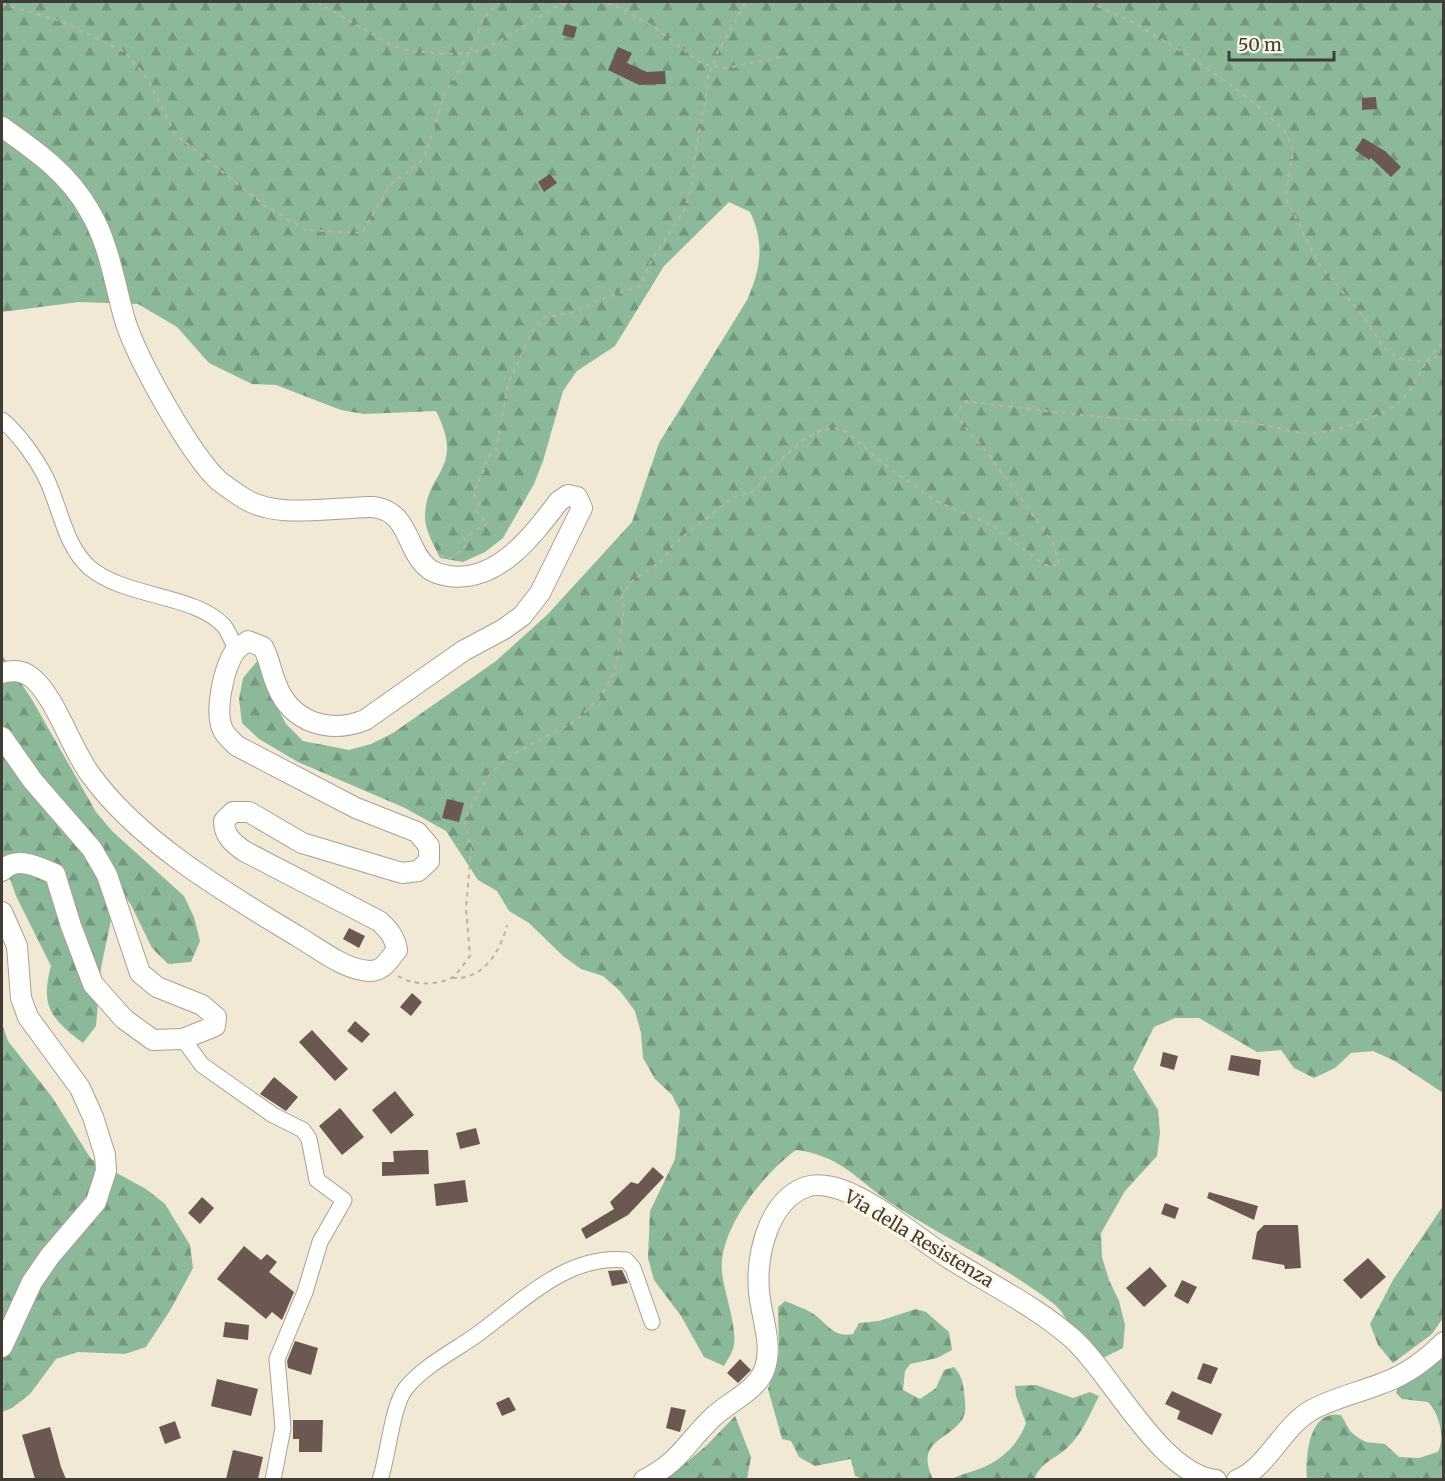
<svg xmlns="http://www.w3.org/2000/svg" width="1445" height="1481" font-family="Merriweather,serif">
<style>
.forest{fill:url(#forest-firs)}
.building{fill:#6b5851}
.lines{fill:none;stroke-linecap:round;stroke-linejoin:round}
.minor-casing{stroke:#a9a08e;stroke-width:17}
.tertiary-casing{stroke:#a9a08e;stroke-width:22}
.path{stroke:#bbb3a4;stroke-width:2;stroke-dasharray:4.5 4.5;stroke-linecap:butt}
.minor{stroke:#fff;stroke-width:15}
.tertiary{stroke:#fff;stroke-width:20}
.labels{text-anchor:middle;stroke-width:6;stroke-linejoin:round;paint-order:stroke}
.street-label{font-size:18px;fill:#403c34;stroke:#fef6e7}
</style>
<defs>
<pattern id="forest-firs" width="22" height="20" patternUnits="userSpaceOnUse" patternTransform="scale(1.5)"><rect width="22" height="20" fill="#8cb99a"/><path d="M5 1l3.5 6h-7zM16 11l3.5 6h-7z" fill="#74987e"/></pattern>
</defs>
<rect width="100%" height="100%" fill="#f2e8d6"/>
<!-- forest -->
<path class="forest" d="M2,2H1443V1093L1395,1061L1373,1051L1351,1053L1335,1068L1314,1078L1294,1068L1281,1050L1257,1052L1199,1018H1175L1154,1027L1133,1069L1158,1110L1160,1133L1157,1156L1125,1191L1101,1233L1102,1257L1109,1280L1119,1301L1125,1325L1123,1348L1103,1358C1093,1344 1084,1338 1071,1326C1065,1319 1062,1310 1054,1304C1004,1265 947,1240 894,1205C857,1181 843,1156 796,1150C763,1174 718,1230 722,1272C724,1292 737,1326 734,1345C733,1352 727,1360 724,1366L704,1357L681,1316L654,1280L648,1258L650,1211L675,1159L680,1111L672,1095L655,1079L643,1058L641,1033L635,1011L620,991L603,976L581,969L563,956L529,923L509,911L497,891L478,880L446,831L405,808L298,762L259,739L242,723L239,699L243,678L258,660L275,703L286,724L303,741L349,750L371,744L393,733L496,661L548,614L632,522L659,443L747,300C761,269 765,243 750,212L729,202L664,266L615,346L577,371L563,391L543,461L534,484L503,538L485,552L463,562L440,558C435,547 425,530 425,518C425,470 466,471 436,411L364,414L341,410L276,385L252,384L209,363L177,327L138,304L79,302L2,312Z
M2,655L31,698L96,812L112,831L184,896L194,917L200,941L191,962L168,964L152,948L131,905L118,886L101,968L96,1026L83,1043C51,1019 40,1006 51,966L16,896L2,856Z
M2,1024L8,1041L52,1097L91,1159L146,1189L165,1204L190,1245L193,1268L171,1309L146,1347L125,1354L78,1352L56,1359L30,1394L12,1408L2,1412Z
M1443,1206V1318L1432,1334L1393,1363L1378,1345L1370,1324L1393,1280Z
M785,1301C794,1305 804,1308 812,1313C828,1323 832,1338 853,1334L859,1323L879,1321L916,1309L926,1312L949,1332L952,1350L937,1358L910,1364L905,1371L903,1390L920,1399L936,1388L944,1370L954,1367C961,1375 963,1381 964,1392C965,1401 967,1412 962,1420C946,1442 915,1441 933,1479H863L855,1476L851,1459L815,1466L799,1457L791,1441L782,1439L768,1389L779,1354L778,1307Z
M1443,1354V1479L1307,1480C1305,1456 1309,1409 1341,1415L1350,1431L1357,1437L1366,1442L1385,1444L1399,1457L1419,1458L1438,1452C1445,1437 1440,1415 1428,1402L1402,1399L1396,1393L1399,1384Z
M1036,1385L1073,1398L1090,1392L1099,1396C1090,1414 1082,1434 1067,1448C1053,1461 1043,1460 1034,1479H952C961,1474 969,1473 979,1469C1001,1461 1018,1445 1026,1423L1016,1396L1015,1386Z
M735,1416L751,1457L747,1479H667L707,1445Z"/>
<!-- building -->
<path class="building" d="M565,24L577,27L574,38L562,35Z
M618,47L632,53L627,63L647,72L665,71L666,84L639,85L608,70Z
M1376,97L1377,109L1362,110V98Z
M1363,138L1385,151L1401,167L1391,177L1371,158L1369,160L1355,150Z
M550,174L557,183L544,192L538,182Z
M447,799L464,803L459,822L442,818Z
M349,928L365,936L359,948L343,939Z
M412,993L422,1002L411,1016L400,1007Z
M355,1021L370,1034L362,1043L347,1031Z
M312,1030L348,1069L335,1081L299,1042Z
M1163,1052L1178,1056L1174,1070L1160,1066Z
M1231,1055L1261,1060L1259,1076L1228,1070Z
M274,1077L298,1097L286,1111L260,1094Z
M395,1091L414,1115L391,1134L372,1110Z
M340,1108L364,1137L342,1155L319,1126Z
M476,1128L480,1144L460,1149L456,1133Z
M415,1150H428L429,1174L382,1176V1162H394L393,1151Z
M653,1167L664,1177L628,1215L586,1239L581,1229L614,1209L610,1202L631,1182L638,1184Z
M465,1180L468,1202L436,1206L434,1184Z
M1209,1192L1258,1206L1254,1220L1207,1198Z
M202,1197L214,1208L200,1224L188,1213Z
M1165,1203L1179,1208L1175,1219L1161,1214Z
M1264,1225H1298L1301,1268L1285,1269L1284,1265L1252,1259L1257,1232Z
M244,1246L261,1260L267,1254L277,1262L269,1272L294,1292L282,1320L272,1312L266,1319L217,1279Z
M1368,1258L1386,1277L1361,1299L1343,1280Z
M1150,1267L1167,1286L1144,1307L1126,1288Z
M622,1270L628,1283L612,1286L608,1271Z
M1182,1280L1197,1287L1188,1304L1174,1296Z
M225,1322L249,1325L248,1340L223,1337Z
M295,1341L318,1348L311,1375L288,1368L287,1361Z
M740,1359L751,1370L738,1383L727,1373Z
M1203,1363L1218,1368L1211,1384L1197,1379Z
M217,1379L258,1389L251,1416L211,1406Z
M1172,1391L1222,1414L1212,1435L1177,1419L1180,1411L1165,1404Z
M509,1397L516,1410L502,1416L496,1403Z
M671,1407L686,1410L680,1432L666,1428Z
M293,1420H323L322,1452H299V1439H293Z
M175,1421L181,1438L165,1444L159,1427Z
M50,1427L61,1467L66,1479H35L22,1435Z
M233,1450L263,1457L258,1479H226Z"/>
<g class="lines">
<!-- minor casing -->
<g class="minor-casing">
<path id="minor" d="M2,420C18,433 36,458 46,478C60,506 65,547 90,568C126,598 195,594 224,626C229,632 233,643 236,650
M183,1039L202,1065L273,1115L303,1130L309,1139L317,1180L344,1200L320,1242L305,1292L277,1359L283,1428L273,1480
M380,1480C388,1457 392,1405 406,1388C424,1366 452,1352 475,1336C520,1304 565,1254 626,1260L633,1268L652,1322"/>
</g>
<!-- tertiary casing -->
<g class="tertiary-casing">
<path id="tertiary" d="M2,127C36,151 68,173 89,210C109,243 114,281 124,317C135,356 190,454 219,481C227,487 237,494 245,499C274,517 319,509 352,508C364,507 376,505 387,511C409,522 409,553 428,568C434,573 442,575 449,576C498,583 533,535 559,501L568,495L577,497L582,508L540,593L522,616L504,629L463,651L365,720C330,734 292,723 277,686C271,673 270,660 263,647L248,641C244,644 239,647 236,650C224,666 213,714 224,732C227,737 233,742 237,746L356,808L417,832L429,846V861L418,871L402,873L302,843L249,812H233L224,821C224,836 233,843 244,851L379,921C388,929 395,937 397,950C389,959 384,971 370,971C344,970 318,948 297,936C226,893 139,842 90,774C72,750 54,694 31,677C22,670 12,670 2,673
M2,737L33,781L92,849L107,875L140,973L157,987L202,1005L216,1017L215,1026L183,1039L153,1040L124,1019L93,984L71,926L55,874C38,867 17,855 2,871
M2,912L17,946L21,998L28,1017L80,1088L93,1117L105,1155L106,1171L96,1202L50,1256L32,1282L2,1347
M644,1480C679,1462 684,1446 710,1420C727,1402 757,1392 765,1368C773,1344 761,1316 759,1292C756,1255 768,1201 806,1187C820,1182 840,1188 854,1195C885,1209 921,1241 952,1260C993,1286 1037,1307 1073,1339C1112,1374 1160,1474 1216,1480
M1237,1480C1268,1467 1281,1429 1310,1411C1333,1398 1358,1393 1383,1383C1405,1375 1427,1359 1444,1342"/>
</g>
<!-- path -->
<path class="path" d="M317,2L393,46L410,51L447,54L474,53L496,43L557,6L572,2
M598,2L614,5L656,28L702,64L727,68L785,56
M1089,2L1130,21L1185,53L1239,91L1278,124L1287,134L1293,153L1285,196L1319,264L1363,316L1384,348L1397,358L1425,362L1444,353
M2,4L63,22L125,52L149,81L175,134L264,205L306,230L362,233L390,185L424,159L445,93L469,53L483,19L499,2
M625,12L628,2
M440,556L452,558L466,546L464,537L488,523L476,511L479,504L473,492L484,470L487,458L496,450L508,384L533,330L542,318L571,313L599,300L640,286L650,263L684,210L693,184L695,152L706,99L707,80L717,53L746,2
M398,976C412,985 435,986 451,978C458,974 465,962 470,956L466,909L471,850L465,820L480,789L492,772L511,755L577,720L598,699L615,672L624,609L622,595L633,580L663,560L673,545L689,532L732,498L753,491L785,456L804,439L819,431L834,428L847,432L884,464L934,500L991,525L1045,565H1060L1053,543L989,455L955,415L966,401C1020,408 1074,415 1128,419C1167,421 1207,418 1246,422C1272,425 1296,436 1322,432C1345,428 1370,420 1391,408C1418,393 1419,360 1444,343
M452,978C484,980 500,952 507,925"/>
<!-- minor -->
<use href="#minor" class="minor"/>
<!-- tertiary -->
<use href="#tertiary" class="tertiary"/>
</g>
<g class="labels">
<!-- street labels -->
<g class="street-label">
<text transform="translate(919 1239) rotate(31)" y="6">Via della Resistenza</text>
</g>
</g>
<!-- border -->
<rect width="1445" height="1481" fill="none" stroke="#403c34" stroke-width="6"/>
<!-- scale -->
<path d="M1229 51v9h105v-9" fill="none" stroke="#403c34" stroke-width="3"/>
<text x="1238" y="51" font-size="18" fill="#403c34" stroke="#fef6e7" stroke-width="4.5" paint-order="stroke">50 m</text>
</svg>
